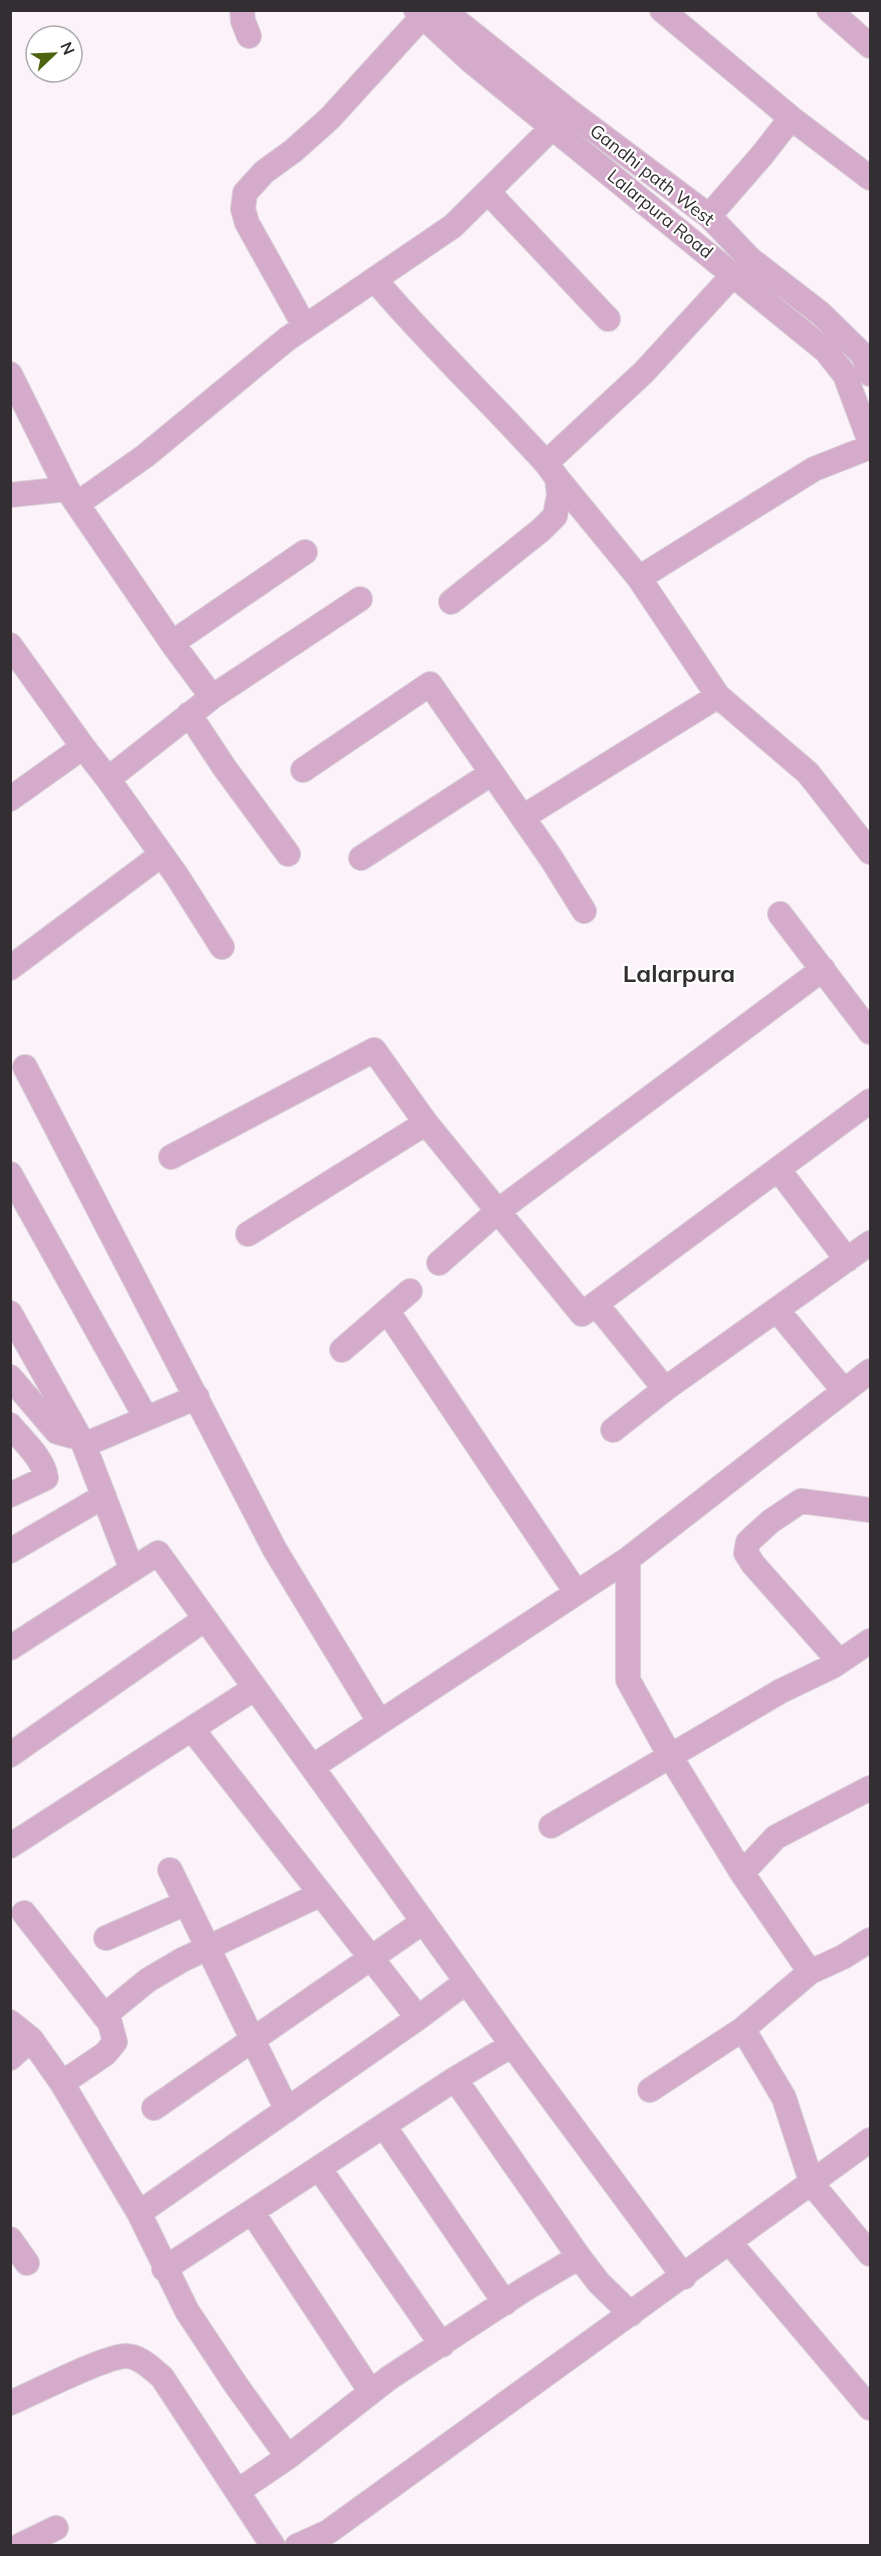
<svg xmlns="http://www.w3.org/2000/svg" width="881" height="2556" font-family="Mulish,sans-serif">
<style>
.lines{fill:none;stroke-linecap:round;stroke-linejoin:round}
.minor-casing{stroke:#d8cfd6;stroke-width:26}
.minor{stroke:#d5abcc;stroke-width:24}
.labels{text-anchor:middle;stroke-width:4.5;stroke-linejoin:round;paint-order:stroke}
.street-label{font-size:18px;fill:#322e31;stroke:#fff}
.district-label{font-size:24px;font-weight:bold;fill:#322e31;stroke:#fff}
</style>
<rect width="100%" height="100%" fill="#fcf2fa"/>
<g class="lines">
<!-- minor casing -->
<g class="minor-casing">
<path id="minor" d="M242,10L243,21L249,36
M416,10L471,61L826,351L845,375L870,442
M447,10L453,18L569,111L709,216L750,259L820,313L863,355L870,374
M662,10L791,118
M829,10L870,46
M488,192L608,319
M709,216L763,154L791,118L870,178
M375,280C429,344 490,401 546,463L644,372L734,274
M305,327L247,223L243,209L245,193L264,172L293,151L330,118L422,17
M10,374L67,489
M870,447L814,469L639,578L718,696L808,773L870,852
M557,478L639,578
M10,495L67,489L77,504L145,456L287,339L453,226L569,111
M77,504L172,643L212,697
M451,602L541,530L555,516L559,495L557,478L546,463
M172,643L305,552
M10,645L83,747
M189,714L224,767L288,854
M303,770L430,684L551,858L584,911
M108,779L177,876L222,947
M10,799L83,747L108,779L212,697L360,599
M523,817L718,696
M361,858L492,773
M780,914L870,1032
M10,968L161,855
M25,1067L275,1550L379,1721
M171,1157L374,1050L426,1123L582,1314L870,1101
M778,1169L847,1260
M10,1174L146,1418
M248,1234L426,1123
M439,1263L498,1211L823,969
M596,1304L665,1389
M777,1310L844,1391
M388,1312L576,1592
M10,1313L84,1445L132,1570
M342,1350L410,1291
M10,1377L57,1432L72,1436L76,1433
M10,1425C22,1440 44,1459 46,1478L10,1495
M613,1430L665,1389L870,1243
M84,1445L197,1397
M10,1551L104,1496
M628,1559V1680L670,1756L742,1873L810,1972L743,2029L650,2090
M10,1648L158,1553L512,2045L684,2277
M839,1661L753,1564L746,1553L748,1542L771,1521L801,1501L870,1510
M192,1729L418,2018
M10,1755L205,1619
M312,1767L628,1559L870,1371
M551,1826L781,1691L833,1666L870,1641
M10,1846L255,1688
M170,1870L287,2110
M742,1873L776,1837L870,1788
M24,1913L110,2023L115,2042L105,2054L62,2083
M106,1938L186,1903
M810,1972L843,1957L870,1940
M104,2016L148,1980L182,1960L321,1894
M10,2022L31,2039L62,2083L139,2213L187,2311L236,2385L288,2457
M743,2029L784,2098L812,2184L870,2254
M10,2058L31,2039
M455,2079L579,2257L599,2283L631,2314
M154,2108L423,1922
M384,2126L505,2303
M319,2168L442,2345
M252,2212L371,2392
M139,2213L418,2018L466,1982
M10,2239L27,2263
M730,2243L870,2408
M164,2269L455,2079L512,2045
M10,2403C34,2393 105,2356 126,2356C140,2356 152,2369 162,2377L273,2546
M238,2491L288,2457L389,2378L525,2289L579,2257
M19,2546L56,2528
M297,2546L328,2532L870,2140"/>
</g>
<!-- minor -->
<use href="#minor" class="minor"/>
</g>
<g class="labels">
<!-- street labels -->
<g class="street-label">
<text transform="translate(652 175) rotate(38)" y="6">Gandhi path West</text>
<text transform="translate(660 214) rotate(39)" y="6">Lalarpura Road</text>
</g>
<!-- district labels -->
<g class="district-label">
<text x="679" y="982">Lalarpura</text>
</g>
</g>
<!-- border -->
<rect width="881" height="2556" fill="none" stroke="#322e31" stroke-width="24"/>
<!-- north arrow -->
<g transform="translate(54 54) rotate(67)"><circle r="28" fill="#ffffff" stroke="#adabad" stroke-width="1.5"/>
<path d="M0-4.5L10 22L0 15L-10 22Z" fill="#4d6310"/>
<text y="-9" font-size="16" font-weight="bold" text-anchor="middle" fill="#322e31">N</text>
</g>
</svg>
